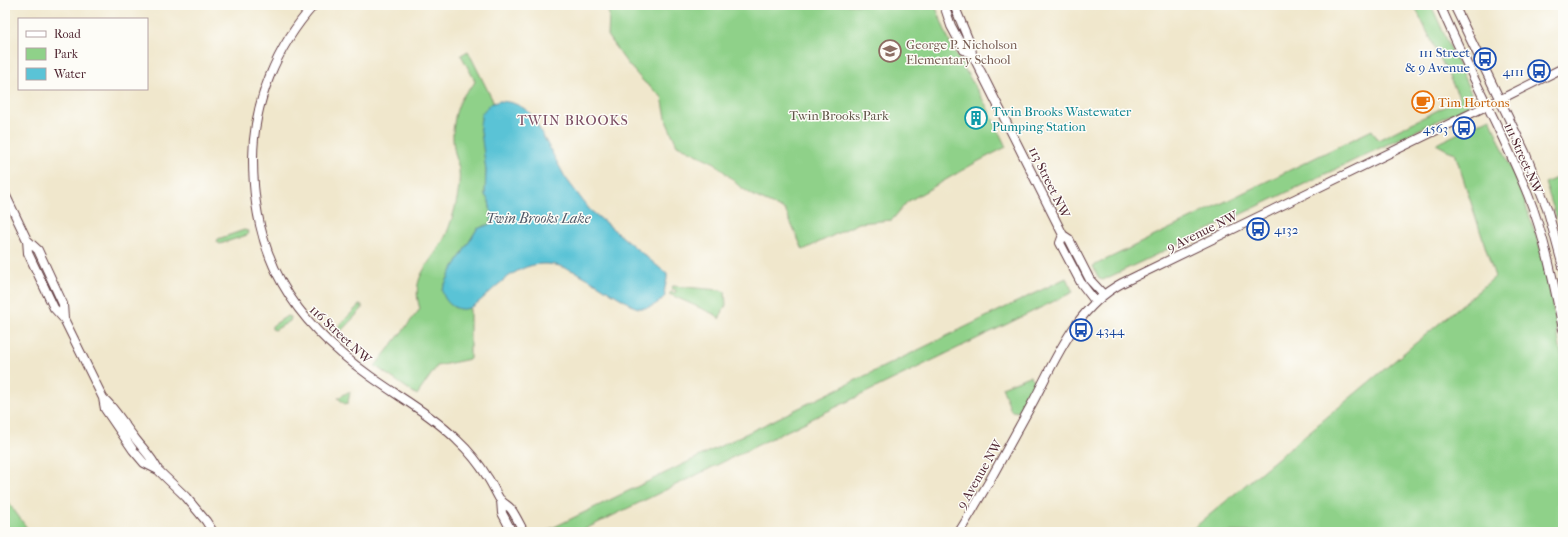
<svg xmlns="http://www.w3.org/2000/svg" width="1568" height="537" font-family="'IM FELL French Canon',serif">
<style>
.green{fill:#8fd189;stroke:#6c785a}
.water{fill:#5ac3d6;stroke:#527180}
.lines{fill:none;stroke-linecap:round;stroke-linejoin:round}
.secondary-casing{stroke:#633d43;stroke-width:10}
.secondary{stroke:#fff;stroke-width:8}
.labels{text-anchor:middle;stroke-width:3;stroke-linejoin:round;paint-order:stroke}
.education-label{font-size:13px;fill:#785e54;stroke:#fdfcf7;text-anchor:start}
.transit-label{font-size:13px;fill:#164399;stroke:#fdfcf7;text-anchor:end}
.food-label{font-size:13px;fill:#c56008;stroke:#fdfcf7;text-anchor:start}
.culture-label{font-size:13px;fill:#0d838f;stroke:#fdfcf7;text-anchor:start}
.park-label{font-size:13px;fill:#5f5447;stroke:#fdfcf7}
.street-label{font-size:13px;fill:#4a1f2b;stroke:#fdfcf7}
.neighbourhood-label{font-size:14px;letter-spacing:1px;fill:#7c4f64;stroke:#fdfcf7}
.water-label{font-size:14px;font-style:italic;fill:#505867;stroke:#fdfcf7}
</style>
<rect width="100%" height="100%" fill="#fdfcf7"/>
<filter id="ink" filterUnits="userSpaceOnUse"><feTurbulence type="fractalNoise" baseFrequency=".025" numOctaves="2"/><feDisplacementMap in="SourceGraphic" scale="8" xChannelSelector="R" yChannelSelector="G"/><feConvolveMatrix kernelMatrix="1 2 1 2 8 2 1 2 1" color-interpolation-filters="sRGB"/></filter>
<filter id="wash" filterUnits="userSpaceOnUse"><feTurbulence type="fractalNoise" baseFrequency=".012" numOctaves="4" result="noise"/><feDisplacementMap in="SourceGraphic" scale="16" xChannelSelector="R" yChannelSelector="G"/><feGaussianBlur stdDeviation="0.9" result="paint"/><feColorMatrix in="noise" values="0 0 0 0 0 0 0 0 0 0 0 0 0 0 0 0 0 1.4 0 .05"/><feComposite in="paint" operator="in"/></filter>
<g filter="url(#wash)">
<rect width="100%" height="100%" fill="#f0e7cc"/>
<!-- green -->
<path class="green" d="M605,5H935L951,46L986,105L1006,147L975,163L907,202L892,220L859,223L803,250L785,210L754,196L739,186L715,163L677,145L667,123L662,97L644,82L627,63L608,37L609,14Z
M1414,5H1431L1471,93L1468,106L1103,280L1099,279L1093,266L1372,130L1378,140L1460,99Z
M468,51L494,103L490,104L484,148L486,171L485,195L489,201L492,218L490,224L477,229L452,270L442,290C449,306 452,310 470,308V359L437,366L417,395L375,366L420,309C409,274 433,263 446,235C454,215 461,191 459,169C458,165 457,161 456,157C453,147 452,134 454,124C455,113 459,101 466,92C469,88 473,87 475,81L461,55Z
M1490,118L1524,200L1544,259L1563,364V532H1189L1495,277L1455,153L1447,150L1436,144Z
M1563,175V237L1545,183Z
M244,230L248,231L247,235L220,244L217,242L218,239Z
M1066,278L1073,292L579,532H544Z
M673,286L720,290L725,292L726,305L719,319L716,315L669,294L671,292L675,293L676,290L672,289L671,287Z
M359,305H362V309L341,331L337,332V328Z
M287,316L291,317L290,321L275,330L272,329V326Z
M1030,376L1036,382L1018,412L1011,411L1002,387Z
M348,392H350L348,403L345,404L338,398Z
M5,498L30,532H5Z"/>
<!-- water -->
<path class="water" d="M500,101C514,102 523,106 532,115L565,177L589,209L667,274C668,282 663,288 665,296C658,304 650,309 639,308C632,307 626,301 620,298C597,285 570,263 543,264C522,264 504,279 490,292C484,297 478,304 471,307C458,314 444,303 442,290L452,270L477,229L490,224L492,218L489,201L485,195L486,171L480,124L482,113L490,104Z"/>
</g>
<g filter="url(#ink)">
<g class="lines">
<!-- secondary casing -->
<g class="secondary-casing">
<path id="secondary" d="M314,5C277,46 253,103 253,159C253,258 292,320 370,376C399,397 432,415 457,440C469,451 480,465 488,478C492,484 495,491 499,498C502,503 508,505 511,509C516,516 520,525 524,532
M944,5L951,26L964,50L972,54
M954,5L971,46L972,54L1063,235L1069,239L1090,280L1103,294
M1440,5C1467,69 1502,130 1528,195C1545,238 1554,284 1563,329
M1454,5L1525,152L1547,208L1563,267
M5,194L27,240L28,253L54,308L64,319L103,398L105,409L133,450L144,463L158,470L186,497L206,521L213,532
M1063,235L1060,243L1081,283L1095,301
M27,240L38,250L63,304L64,319
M103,398C116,409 123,424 134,437C142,448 152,457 158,470
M501,500L502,513L512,532
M959,532C970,515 980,497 990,480C1005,453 1019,427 1034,400C1057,356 1077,307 1122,283L1507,96L1563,68"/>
</g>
<!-- secondary -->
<use href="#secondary" class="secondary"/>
</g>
</g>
<!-- icons -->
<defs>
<g id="school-ring" transform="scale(1.15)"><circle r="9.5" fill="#fdfcf7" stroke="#8d6e63" stroke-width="1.5"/><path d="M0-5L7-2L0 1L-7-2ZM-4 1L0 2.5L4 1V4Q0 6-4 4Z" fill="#8d6e63"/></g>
<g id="bus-ring" transform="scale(1.15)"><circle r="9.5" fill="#fdfcf7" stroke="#1a4fb4" stroke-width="1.5"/><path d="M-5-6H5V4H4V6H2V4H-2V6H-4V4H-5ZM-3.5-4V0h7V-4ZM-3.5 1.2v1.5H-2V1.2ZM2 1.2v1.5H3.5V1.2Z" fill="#1a4fb4"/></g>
<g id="cafe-ring" transform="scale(1.15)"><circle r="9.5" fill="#fdfcf7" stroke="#e8710a" stroke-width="1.5"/><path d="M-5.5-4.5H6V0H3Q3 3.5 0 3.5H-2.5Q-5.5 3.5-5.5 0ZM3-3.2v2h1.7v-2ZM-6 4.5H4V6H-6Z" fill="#e8710a"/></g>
<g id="building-ring" transform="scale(1.15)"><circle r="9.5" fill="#fdfcf7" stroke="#0f9aa8" stroke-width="1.5"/><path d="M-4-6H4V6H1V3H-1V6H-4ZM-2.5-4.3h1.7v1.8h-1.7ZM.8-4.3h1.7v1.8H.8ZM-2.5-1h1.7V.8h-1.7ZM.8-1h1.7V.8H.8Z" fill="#0f9aa8"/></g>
</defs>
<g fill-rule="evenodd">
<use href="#school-ring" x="890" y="51"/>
<use href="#bus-ring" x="1485" y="59"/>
<use href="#bus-ring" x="1539" y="71"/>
<use href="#cafe-ring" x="1423" y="102"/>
<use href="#building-ring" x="976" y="118"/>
<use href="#bus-ring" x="1464" y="128"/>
<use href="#bus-ring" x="1258" y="229"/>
<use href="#bus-ring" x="1081" y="330"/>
</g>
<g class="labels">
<!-- education labels -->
<g class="education-label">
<text x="906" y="49">George P. Nicholson<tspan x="906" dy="15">Elementary School</tspan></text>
</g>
<!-- transit labels -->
<g class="transit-label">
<text x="1470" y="57">111 Street<tspan x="1470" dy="15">&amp; 9 Avenue</tspan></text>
<text x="1524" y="76">4111</text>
<text x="1448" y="133">4563</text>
<text x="1274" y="234" text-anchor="start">4132</text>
<text x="1096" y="335" text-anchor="start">4344</text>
</g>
<!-- food labels -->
<g class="food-label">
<text x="1438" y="107">Tim Hortons</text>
</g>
<!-- culture labels -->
<g class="culture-label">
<text x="992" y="116">Twin Brooks Wastewater<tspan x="992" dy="15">Pumping Station</tspan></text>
</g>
<!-- park labels -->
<g class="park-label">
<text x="839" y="120">Twin Brooks Park</text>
</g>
<!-- street labels -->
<g class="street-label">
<text transform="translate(1524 158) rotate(66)" y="5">111 Street NW</text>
<text transform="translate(1050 182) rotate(64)" y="5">113 Street NW</text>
<text transform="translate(1202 231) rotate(-26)" y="5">9 Avenue NW</text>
<text transform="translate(341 334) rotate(43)" y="5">116 Street NW</text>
<text transform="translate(979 474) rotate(-60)" y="5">9 Avenue NW</text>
</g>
<!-- neighbourhood labels -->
<g class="neighbourhood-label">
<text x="573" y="125">TWIN BROOKS</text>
</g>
<!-- water labels -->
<g class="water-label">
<text x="538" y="223">Twin Brooks Lake</text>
</g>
</g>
<!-- margin -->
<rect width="1568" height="537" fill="none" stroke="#fdfcf7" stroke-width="20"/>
<!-- legend -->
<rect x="18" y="18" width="130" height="72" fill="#fdfcf7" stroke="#b5a4a5"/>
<rect x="26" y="31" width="20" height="6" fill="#ffffff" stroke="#b5a4a5"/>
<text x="54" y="38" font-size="12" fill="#4a1f2b">Road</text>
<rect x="26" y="48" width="20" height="12" fill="#8fd189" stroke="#b5a4a5"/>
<text x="54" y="58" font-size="12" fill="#4a1f2b">Park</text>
<rect x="26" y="68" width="20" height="12" fill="#5ac3d6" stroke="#b5a4a5"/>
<text x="54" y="78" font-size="12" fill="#4a1f2b">Water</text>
</svg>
